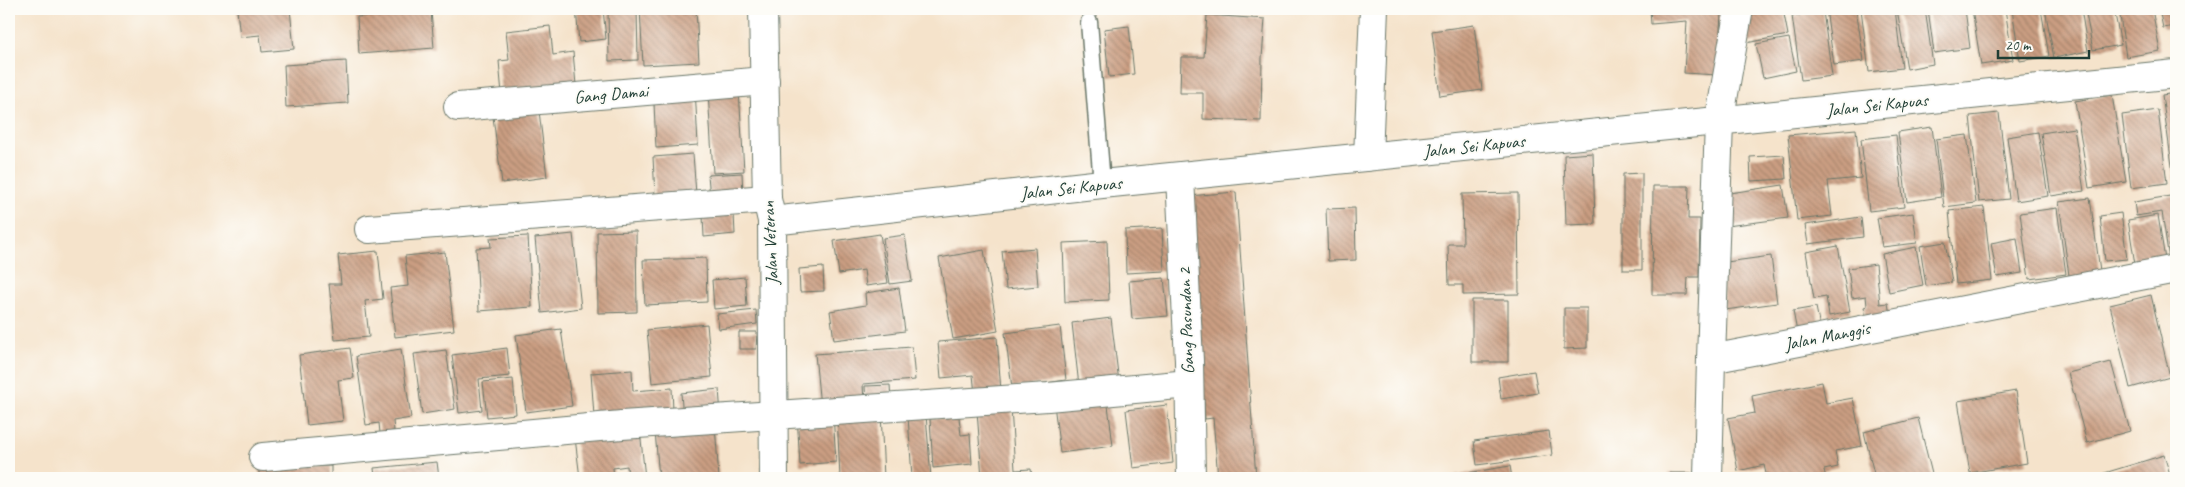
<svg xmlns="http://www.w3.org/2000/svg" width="2185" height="487" font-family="Caveat,sans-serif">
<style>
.building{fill:url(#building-back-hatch)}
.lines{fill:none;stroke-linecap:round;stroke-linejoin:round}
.lane-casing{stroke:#6a7769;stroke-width:19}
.street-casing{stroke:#6a7769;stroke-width:30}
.secondary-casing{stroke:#6a7769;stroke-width:30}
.lane{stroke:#fff;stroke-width:16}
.street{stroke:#fff;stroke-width:28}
.secondary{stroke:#fff;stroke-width:28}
.labels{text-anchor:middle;stroke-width:4;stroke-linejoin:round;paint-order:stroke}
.street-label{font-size:18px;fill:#1f3d34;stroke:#fdfcf7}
</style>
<defs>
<pattern id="building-back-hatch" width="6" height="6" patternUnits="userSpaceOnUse" patternTransform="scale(1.25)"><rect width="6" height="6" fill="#cb9e82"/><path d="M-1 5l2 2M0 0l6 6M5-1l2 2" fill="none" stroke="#a4826b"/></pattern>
</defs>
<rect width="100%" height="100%" fill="#fdfcf7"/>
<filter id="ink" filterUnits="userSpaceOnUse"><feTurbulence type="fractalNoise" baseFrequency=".02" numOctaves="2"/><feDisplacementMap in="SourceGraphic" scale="10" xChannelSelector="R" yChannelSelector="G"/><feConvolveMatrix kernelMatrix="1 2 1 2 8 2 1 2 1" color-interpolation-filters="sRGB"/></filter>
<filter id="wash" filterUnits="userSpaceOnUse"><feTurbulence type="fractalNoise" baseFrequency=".0096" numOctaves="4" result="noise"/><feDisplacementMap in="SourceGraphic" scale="20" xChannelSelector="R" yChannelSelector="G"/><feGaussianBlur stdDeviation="1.12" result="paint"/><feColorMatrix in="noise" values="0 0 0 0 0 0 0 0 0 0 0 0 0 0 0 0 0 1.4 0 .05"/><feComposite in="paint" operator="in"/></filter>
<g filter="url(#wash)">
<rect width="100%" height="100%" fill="#f5e3cb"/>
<g id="blocks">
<!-- building -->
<path class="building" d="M290,9L294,49L262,52L260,35L240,37L237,10Z
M576,9H603L606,39L579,42Z
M608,9H637L638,60L609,61Z
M640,9H696L699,62L643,65Z
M1650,9H1719L1721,14L1717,75L1684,73L1687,21L1651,24Z
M1781,9H1783L1788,35L1746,43L1741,16Z
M1826,9H1856L1864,61L1834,65Z
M1861,9H1895L1902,68L1869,72Z
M1897,9H1925L1933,64L1907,69Z
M1928,9H1965L1970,48L1934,53Z
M1972,9H2005L2013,60L1981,65Z
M2012,9H2041L2049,56L2020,61Z
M2045,9H2081L2088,51L2054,58Z
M2085,9H2114L2121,45L2093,50Z
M2119,9H2152L2160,51L2126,57Z
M2159,9H2176V26L2163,28Z
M431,11L434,48L359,54L357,17Z
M1823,11L1832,76L1801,80L1792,16Z
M1207,15L1265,19L1262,58L1261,121L1203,119V93H1180L1181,57H1204Z
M1474,25L1482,90L1440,96L1432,31Z
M550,26L553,55L573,52L576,85L502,94L499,61L509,60L506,31Z
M1129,26L1134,74L1109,77L1104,29Z
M1789,38L1796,71L1763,78L1756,44Z
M346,61L348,103L286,107L284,65Z
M695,88L698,145L656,148L654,103Z
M739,90L744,171L713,173L708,92Z
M2176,93V180H2174L2162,95Z
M2112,95L2126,182L2089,188L2075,101Z
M2158,110L2167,183L2131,188L2122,115Z
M539,111L547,177L502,183L493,117Z
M1999,113L2009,199L1979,202L1970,116Z
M1932,127L1941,197L1907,202L1898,132Z
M2074,128L2084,191L2051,196L2041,133Z
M1856,129L1861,178L1828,181L1832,216L1797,220L1788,135Z
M2038,132L2048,196L2016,201L2007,137Z
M1896,135L1904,207L1869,211L1861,139Z
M1967,135L1976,203L1944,207L1936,139Z
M1593,153L1595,224L1566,225L1564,155Z
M693,154L696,194L655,196L653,157Z
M1784,155L1786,179L1751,181L1750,157Z
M742,173L743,196L710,197L708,175Z
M1642,173V270H1623V174Z
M1783,185L1788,218L1727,226L1723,194Z
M1653,186H1689L1688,219H1700L1699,277H1688L1687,295H1652Z
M1236,192L1256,478H1218L1213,418L1205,419L1189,196Z
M1518,193L1519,294L1463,295V285H1449L1448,244H1463L1462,194Z
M2176,195V259L2169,260L2162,212L2136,216L2134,202Z
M2090,198L2101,278L2070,283L2059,202Z
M1984,207L1992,280L1956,284L1949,211Z
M1355,208L1356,260L1328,261L1326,209Z
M2057,208L2066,274L2029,279L2020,213Z
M1913,213L1917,243L1882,247L1877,218Z
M2121,213L2127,259L2105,261L2100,216Z
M734,214L735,234L704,237L703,216Z
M2158,215L2166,266L2136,271L2128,220Z
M1861,217L1863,237L1808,244L1805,225Z
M1162,228L1164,271L1126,273L1125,230Z
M636,231L637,312L598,313L597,232Z
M573,234L581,308L542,313L535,238Z
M880,234L888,283L866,286L864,270L839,274L834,241Z
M905,235L912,281L890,284L883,238Z
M528,236L532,307L479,311L476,248L491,247L490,238Z
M2017,238L2022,273L1997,277L1991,243Z
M1107,241L1109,300L1065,302L1063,243Z
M1945,242L1952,282L1926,286L1920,246Z
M1838,246L1850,312L1829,316L1826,297L1814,299L1806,252Z
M1916,247L1923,285L1889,292L1882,254Z
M1035,248L1038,286L1006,289L1002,251Z
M984,250L998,331L953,339L939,258Z
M378,251L383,299L365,301L369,337L335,340L329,284H341L338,255Z
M445,252L454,330L395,337L390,288L408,286L405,256Z
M1771,256L1777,303L1725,310L1719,263Z
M706,258L707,302L645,305L643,260Z
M1876,264L1880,304L1888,303L1891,321L1867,325L1864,307L1867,306L1866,296L1852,298L1848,268Z
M823,267L824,291L800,292L799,269Z
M745,277L747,306L714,309L712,280Z
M1164,278L1168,316L1132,319L1129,281Z
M899,288L905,331L834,340L830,311L866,305L865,293Z
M2151,295L2170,377L2130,388L2110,305Z
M1472,300H1508V362H1472Z
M1816,307L1820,327L1797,332L1793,311Z
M1564,308H1587V348L1564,349Z
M756,310L757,324L719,329L717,314Z
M1111,318L1119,382L1079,386L1072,323Z
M707,324L712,377L652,383L647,330Z
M1060,326L1066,380L1012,388L1005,333Z
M561,329L572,406L526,412L516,335Z
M739,332H757L756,349H739Z
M997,337L1001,392L975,394L973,375L941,378L938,342Z
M912,347L915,380L863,384L864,404L820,407L815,354Z
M350,348L354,378L338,380L343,421L307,425L299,355Z
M507,348L510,376L479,379L482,410L459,413L452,355Z
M401,349L411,418L393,421L394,431L380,433L379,423L366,425L356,356Z
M446,350L455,409L422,414L414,354Z
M2111,362L2130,431L2087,443L2068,373Z
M632,370L633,391L672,388L673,411L594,416L591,373Z
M1534,371L1538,393L1501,399L1498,377Z
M513,379L516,414L487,417L483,382Z
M1822,382L1826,403L1853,398L1862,446L1835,451L1838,467L1824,470L1826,478H1767L1764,465L1738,471L1728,418L1755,413L1752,396Z
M890,385L891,403L866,404L865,386Z
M719,389L721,415L683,419L681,393Z
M2016,391L2027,463L1970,473L1958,401Z
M1107,397L1113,446L1060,453L1054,404Z
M1167,405L1173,463L1133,468L1126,410Z
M1011,408L1015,470L1031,469L1032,478H982L977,411Z
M881,412L884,478H840L837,414Z
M833,413L836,462L800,465L797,415Z
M926,415L931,478H912L908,416Z
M959,417L961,435L970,434L972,464L933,468L930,419Z
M1918,418L1933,478H1875L1864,432Z
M715,426L719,478H659L655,431Z
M640,430L645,478H628L627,466L613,468L614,478H580L575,438Z
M1549,431L1552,455L1477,465L1474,441Z
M2164,455L2171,478H2088Z
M437,462L439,478H375L374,468Z
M331,466V478H259V467Z
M1510,466L1512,478H1456L1455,475Z
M1668,473H1692V478H1668Z"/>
</g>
</g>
<g filter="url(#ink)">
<use href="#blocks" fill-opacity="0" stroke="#6a7769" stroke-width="1"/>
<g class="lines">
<!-- lane casing -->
<g class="lane-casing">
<path id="lane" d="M1089,22L1102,184"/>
</g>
<!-- street casing -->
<g class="street-casing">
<path id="street" d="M1739,9L1719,122L1711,359L2176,269
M458,107L765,81
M1368,157L1374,9
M1180,177L1189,361L1191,478
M772,221L1102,184L2176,74
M369,229L767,199
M263,457L622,425L1048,397L1189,384
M1708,478L1711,359"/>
</g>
<!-- secondary casing -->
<g class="secondary-casing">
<path id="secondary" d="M763,9L767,199L772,221L774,478"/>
</g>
<!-- lane -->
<use href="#lane" class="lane"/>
<!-- street -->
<use href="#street" class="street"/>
<!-- secondary -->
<use href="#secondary" class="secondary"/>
</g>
</g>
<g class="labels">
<!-- street labels -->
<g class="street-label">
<text transform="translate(611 94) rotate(-5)" y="6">Gang Damai</text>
<text transform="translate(1877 105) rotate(-6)" y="6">Jalan Sei Kapuas</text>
<text transform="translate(1474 146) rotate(-6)" y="6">Jalan Sei Kapuas</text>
<text transform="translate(1071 188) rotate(-6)" y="6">Jalan Sei Kapuas</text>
<text transform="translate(770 243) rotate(-93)" y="6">Jalan Veteran</text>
<text transform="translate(1186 321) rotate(-92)" y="6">Gang Pasundan 2</text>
<text transform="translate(1827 336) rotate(-11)" y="6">Jalan Manggis</text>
</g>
</g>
<!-- margin -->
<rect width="2185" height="487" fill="none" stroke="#fdfcf7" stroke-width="30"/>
<!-- scale -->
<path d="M1998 50v8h91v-8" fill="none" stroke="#1f3d34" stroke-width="2.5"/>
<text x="2005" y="50" font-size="15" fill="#1f3d34" stroke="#fdfcf7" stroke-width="4" paint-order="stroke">20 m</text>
</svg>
